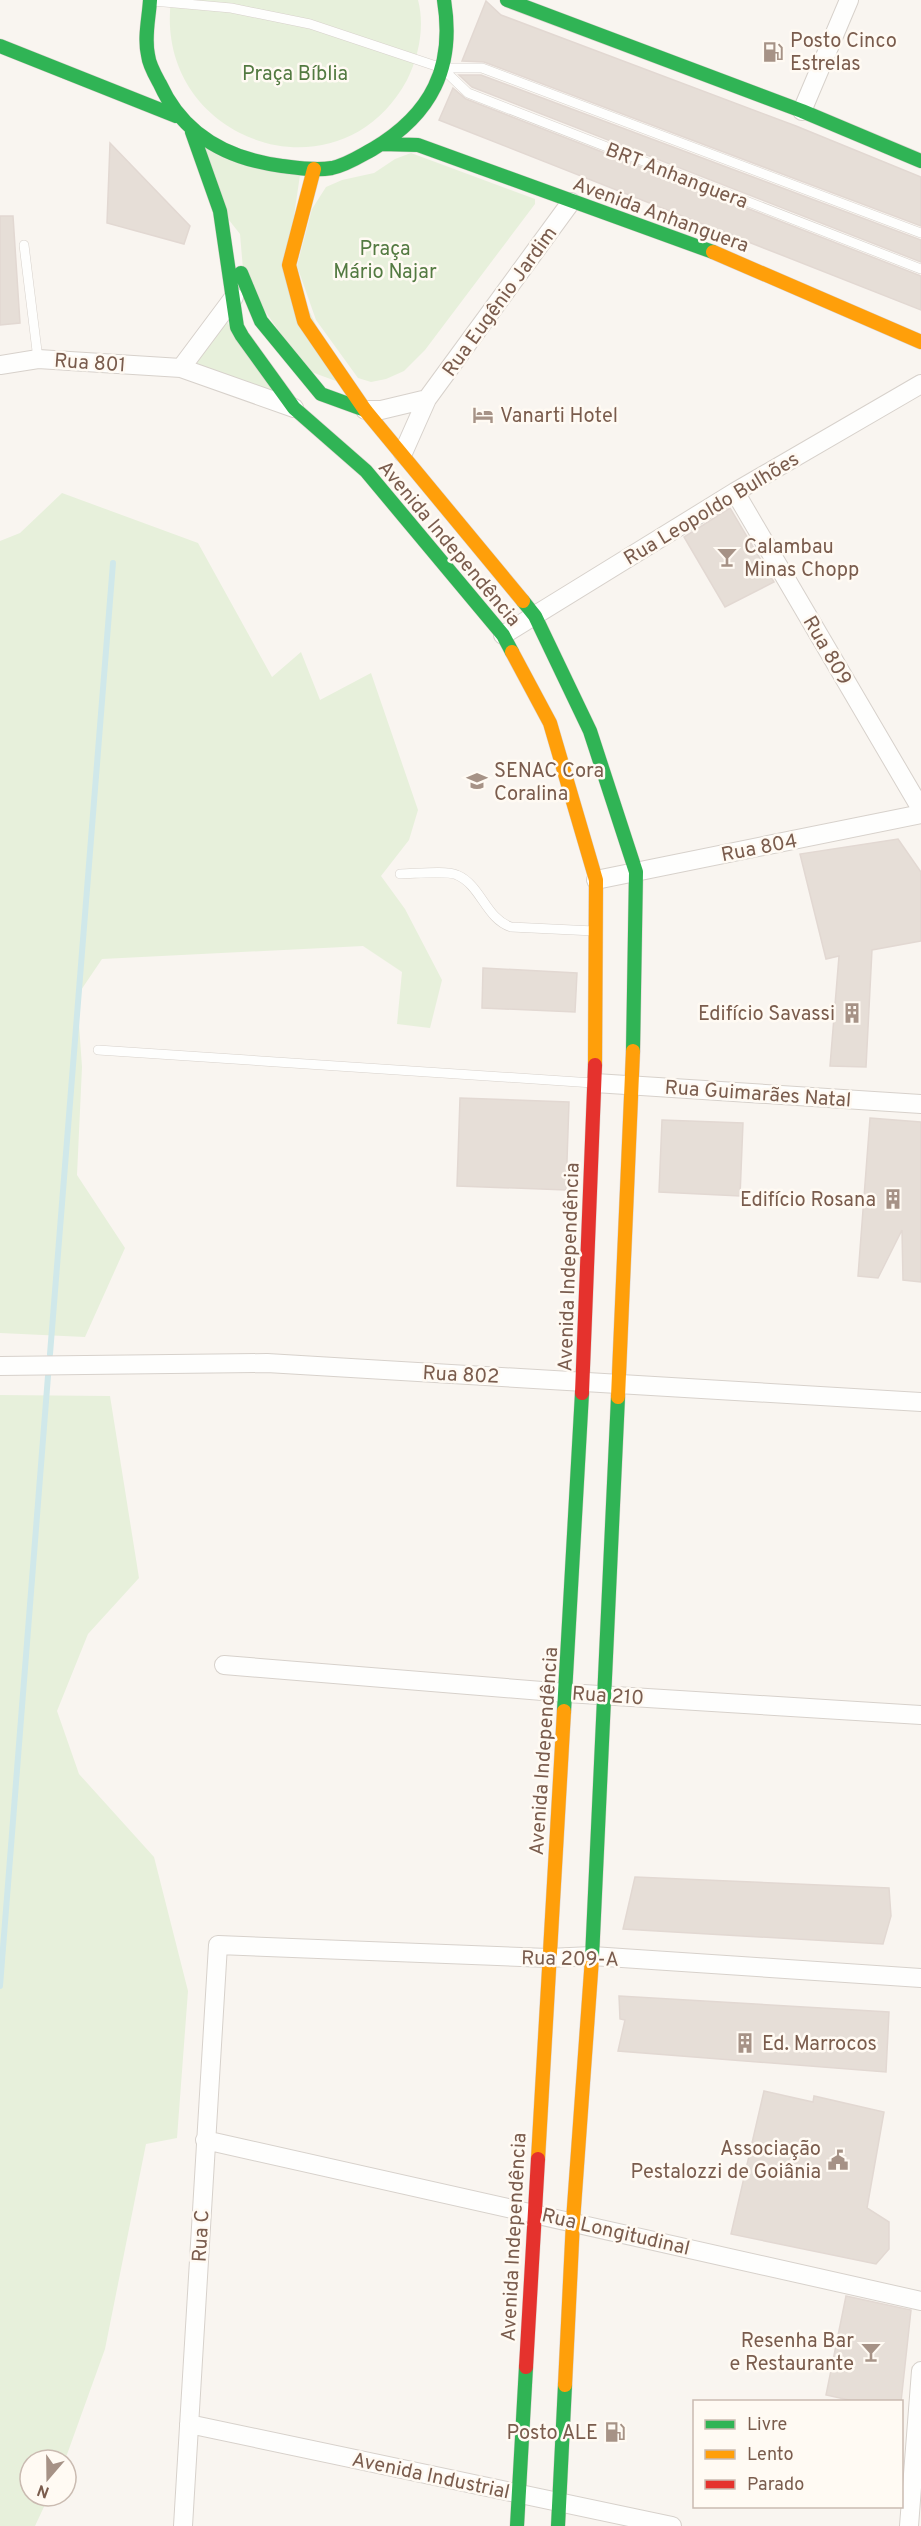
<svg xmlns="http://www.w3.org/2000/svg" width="921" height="2526" font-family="Overpass,sans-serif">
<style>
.green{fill:#e7f0db}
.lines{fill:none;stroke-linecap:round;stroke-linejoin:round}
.stream{stroke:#d0e8ea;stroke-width:6}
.building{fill:#e6ded7;stroke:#e2d8d2;stroke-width:1.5}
.lane-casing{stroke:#d7d1cb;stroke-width:10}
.street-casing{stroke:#d7d1cb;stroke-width:20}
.fast-casing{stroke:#dad1cc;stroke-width:15}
.slow-casing{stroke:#dad1cc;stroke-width:15}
.jam-casing{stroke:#dad1cc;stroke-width:15}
.lane{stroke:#fefefd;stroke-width:9}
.street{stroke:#fefefd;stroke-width:18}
.fast{stroke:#30b455;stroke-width:14}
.slow{stroke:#ff9f0a;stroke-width:14}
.jam{stroke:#e5322d;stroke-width:14}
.labels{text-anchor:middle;stroke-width:5;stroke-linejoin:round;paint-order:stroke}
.poi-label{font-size:20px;fill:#7a5c4d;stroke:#fffaf3;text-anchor:start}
.park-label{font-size:20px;fill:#537a41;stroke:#fffaf3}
.street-label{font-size:20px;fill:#7a5c4d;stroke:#fffaf3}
</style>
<rect width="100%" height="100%" fill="#f9f5f0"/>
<!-- green -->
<path class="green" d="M171,0H418C425,26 419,56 407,80C339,206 153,141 171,0Z
M194,134L300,175L287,264L344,384L306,370L244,281L240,234L221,210Z
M411,153L535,199V204L425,350L404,371L386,379L371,382L358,378L316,320L297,266L312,209L326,187L342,180L374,173L395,159Z
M224,318L283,399L192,364Z
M62,493L198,543L272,677L301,652L320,700L371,673L418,810L409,840L381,876L405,909L442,980L430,1028L397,1024L402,972L363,946L102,959L77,996L82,1067L77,1175L125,1248L85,1337L0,1333V541L20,533Z
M0,1395L110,1396L139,1578L88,1634L57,1711L79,1774L154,1857L188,1991L177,2138L146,2144L105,2349L65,2460H30V2496H49L35,2526H0Z"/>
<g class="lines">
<!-- stream -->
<path class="stream" d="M50,1354L113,563
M0,1986L48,1376"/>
</g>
<!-- building -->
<path class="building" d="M486,1L501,15L796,126L921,177V226L484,62L462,61Z
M459,75H481L921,240V262L472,87Z
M453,88L466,99L921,276V310L439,120Z
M110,143L190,226L184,244L107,223Z
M0,216H13L20,323L0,325Z
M730,508L774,582L725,607L684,537Z
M898,839L921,872V941L872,950L866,1067L830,1066L839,956L826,959L800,854Z
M483,968L577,973L575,1012L482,1008Z
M460,1098L569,1102L566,1190L457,1186Z
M870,1118L921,1122V1282L903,1280L902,1230L878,1278L858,1276Z
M662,1120L743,1123L740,1196L659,1192Z
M635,1877L889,1888L891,1916L883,1944L623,1929Z
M619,1996L889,2012L886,2072L618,2051L625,2020L620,2019Z
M764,2091L813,2102L814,2096L884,2112L867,2208L889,2222V2249L876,2264L731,2234Z
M846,2296L911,2310L901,2402H858L826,2395Z"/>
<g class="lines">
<!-- lane casing -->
<g class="lane-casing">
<path id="lane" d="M153,1L231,8L310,24L442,68H482L921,233
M446,72L468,93L921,269
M24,245L38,359
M400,874C414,874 446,870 457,875C481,885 486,919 511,927L594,931
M98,1050L593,1083"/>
</g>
<!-- street casing -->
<g class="street-casing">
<path id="street" d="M802,111L849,0
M0,365L38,359L181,368L294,408
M181,368L234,297
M365,410H381L427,399
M403,453L427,399L571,202
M735,492L921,809
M503,635L735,492L921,384
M596,880L921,814
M595,1083L921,1104
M0,1366L267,1363L921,1402
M224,1665L567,1693L921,1715
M205,2140L921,2301
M189,2424L672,2526
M183,2526L218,1945L548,1958L592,1956L921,1978
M909,2526L921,2371"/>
</g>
<!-- fast casing -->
<g class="fast-casing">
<path id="fast" d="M150,0C149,18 144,37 148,55C149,65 155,75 160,84C183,135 228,159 282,166C298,168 315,171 332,168C347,165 360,156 373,149C432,114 455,67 444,0
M507,0L802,111L921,161
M0,46L176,116
M192,132L220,211L237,327L242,336L294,408L366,471L503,635L512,652
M382,144L418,145L713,252
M241,273L261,321L321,394L365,410
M523,601L535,616L590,731L636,872L633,1051
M564,1711L582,1393
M592,1958L618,1397
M517,2526L526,2367
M558,2526L565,2385"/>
</g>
<!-- slow casing -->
<g class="slow-casing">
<path id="slow" d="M314,169L289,265L304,321L365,410L523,601
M713,252L921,342
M512,652L550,723L596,880L595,1065
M618,1397L633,1051
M538,2159L564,1711
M565,2385L573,2221L592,1958"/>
</g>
<!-- jam casing -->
<g class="jam-casing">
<path id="jam" d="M582,1393L595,1065
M526,2367L538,2159"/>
</g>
<!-- lane -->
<use href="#lane" class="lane"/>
<!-- street -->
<use href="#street" class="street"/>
<!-- fast -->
<use href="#fast" class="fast"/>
<!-- slow -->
<use href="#slow" class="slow"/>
<!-- jam -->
<use href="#jam" class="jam"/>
</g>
<!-- icons -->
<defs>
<g id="fuel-bare" transform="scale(1.62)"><path d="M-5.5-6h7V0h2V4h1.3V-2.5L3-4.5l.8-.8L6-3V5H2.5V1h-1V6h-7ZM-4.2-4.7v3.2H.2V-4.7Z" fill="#a69286" stroke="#fffaf3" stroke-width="2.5" paint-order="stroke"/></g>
<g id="hotel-bare" transform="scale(1.62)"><path d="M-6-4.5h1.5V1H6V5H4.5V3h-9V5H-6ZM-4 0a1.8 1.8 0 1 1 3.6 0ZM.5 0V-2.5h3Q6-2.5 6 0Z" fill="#a69286" stroke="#fffaf3" stroke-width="2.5" paint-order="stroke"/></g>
<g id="bar-bare" transform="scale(1.62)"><path d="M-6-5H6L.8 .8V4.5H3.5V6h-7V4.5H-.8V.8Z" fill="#a69286" stroke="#fffaf3" stroke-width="2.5" paint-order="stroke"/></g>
<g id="university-bare" transform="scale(1.62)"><path d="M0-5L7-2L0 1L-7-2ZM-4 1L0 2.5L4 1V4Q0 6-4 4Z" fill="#a69286" stroke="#fffaf3" stroke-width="2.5" paint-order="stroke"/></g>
<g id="building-bare" transform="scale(1.62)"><path d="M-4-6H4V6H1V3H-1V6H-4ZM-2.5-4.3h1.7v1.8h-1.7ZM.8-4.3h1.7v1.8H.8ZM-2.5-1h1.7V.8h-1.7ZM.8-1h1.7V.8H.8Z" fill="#a69286" stroke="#fffaf3" stroke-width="2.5" paint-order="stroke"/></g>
<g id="civic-bare" transform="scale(1.62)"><path d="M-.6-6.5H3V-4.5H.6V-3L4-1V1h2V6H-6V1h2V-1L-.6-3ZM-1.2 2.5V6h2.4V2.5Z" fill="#a69286" stroke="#fffaf3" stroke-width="2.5" paint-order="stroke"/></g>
</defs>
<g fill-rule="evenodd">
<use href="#fuel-bare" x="773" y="52"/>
<use href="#hotel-bare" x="483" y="415"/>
<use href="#bar-bare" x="727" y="557"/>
<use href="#university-bare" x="477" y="781"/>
<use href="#building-bare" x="852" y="1013"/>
<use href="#building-bare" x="893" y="1199"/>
<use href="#building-bare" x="745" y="2043"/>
<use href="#civic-bare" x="838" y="2160"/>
<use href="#bar-bare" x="871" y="2352"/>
<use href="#fuel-bare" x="615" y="2432"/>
</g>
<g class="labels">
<!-- poi labels -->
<g class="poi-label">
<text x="790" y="47">Posto Cinco<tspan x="790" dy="23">Estrelas</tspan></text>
<text x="500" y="422">Vanarti Hotel</text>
<text x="744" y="553">Calambau<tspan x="744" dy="23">Minas Chopp</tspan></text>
<text x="494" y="777">SENAC Cora<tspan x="494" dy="23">Coralina</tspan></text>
<text x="835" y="1020" text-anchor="end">Edifício Savassi</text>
<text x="876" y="1206" text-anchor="end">Edifício Rosana</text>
<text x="762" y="2050">Ed. Marrocos</text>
<text x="821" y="2155" text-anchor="end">Associação<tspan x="821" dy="23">Pestalozzi de Goiânia</tspan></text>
<text x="854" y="2347" text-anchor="end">Resenha Bar<tspan x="854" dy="23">e Restaurante</tspan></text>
<text x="598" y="2439" text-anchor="end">Posto ALE</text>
</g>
<!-- park labels -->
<g class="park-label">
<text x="295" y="80">Praça Bíblia</text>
<text x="385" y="255">Praça<tspan x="385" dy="23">Mário Najar</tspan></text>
</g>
<!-- street labels -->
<g class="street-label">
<text transform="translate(677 175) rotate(21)" y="7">BRT Anhanguera</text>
<text transform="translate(661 214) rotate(20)" y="7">Avenida Anhanguera</text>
<text transform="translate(499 301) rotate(-54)" y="7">Rua Eugênio Jardim</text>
<text transform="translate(90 362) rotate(4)" y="7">Rua 801</text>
<text transform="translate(711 508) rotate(-31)" y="7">Rua Leopoldo Bulhões</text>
<text transform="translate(450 543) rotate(50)" y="7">Avenida Independência</text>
<text transform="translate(828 650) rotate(60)" y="7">Rua 809</text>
<text transform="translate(759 847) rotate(-11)" y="7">Rua 804</text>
<text transform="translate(758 1093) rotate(4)" y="7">Rua Guimarães Natal</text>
<text transform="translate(568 1267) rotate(-88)" y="7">Avenida Independência</text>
<text transform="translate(461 1374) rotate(3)" y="7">Rua 802</text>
<text transform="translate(608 1695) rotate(4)" y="7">Rua 210</text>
<text transform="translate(543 1751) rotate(-86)" y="7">Avenida Independência</text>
<text transform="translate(570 1958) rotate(1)" y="7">Rua 209-A</text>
<text transform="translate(616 2231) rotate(13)" y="7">Rua Longitudinal</text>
<text transform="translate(200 2236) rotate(-87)" y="7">Rua C</text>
<text transform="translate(513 2237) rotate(-87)" y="7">Avenida Independência</text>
<text transform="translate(431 2475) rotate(12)" y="7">Avenida Industrial</text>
</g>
</g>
<!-- legend -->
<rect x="693" y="2400" width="210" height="108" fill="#fffaf3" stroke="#cabbb1" stroke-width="1.5"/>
<rect x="705" y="2420" width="30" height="9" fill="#30b455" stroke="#cabbb1" stroke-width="1.5"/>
<text x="747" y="2430" font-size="18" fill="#7a5c4d">Livre</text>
<rect x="705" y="2450" width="30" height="9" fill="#ff9f0a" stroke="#cabbb1" stroke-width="1.5"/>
<text x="747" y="2460" font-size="18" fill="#7a5c4d">Lento</text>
<rect x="705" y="2480" width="30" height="9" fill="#e5322d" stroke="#cabbb1" stroke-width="1.5"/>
<text x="747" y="2490" font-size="18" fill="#7a5c4d">Parado</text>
<!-- north arrow -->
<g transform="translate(48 2478) rotate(200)"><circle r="28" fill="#fffaf3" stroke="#cabbb1" stroke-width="1.5"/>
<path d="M0-4.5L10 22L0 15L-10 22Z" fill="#a69286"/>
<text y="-9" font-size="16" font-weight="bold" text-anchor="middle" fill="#7a5c4d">N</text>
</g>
</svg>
